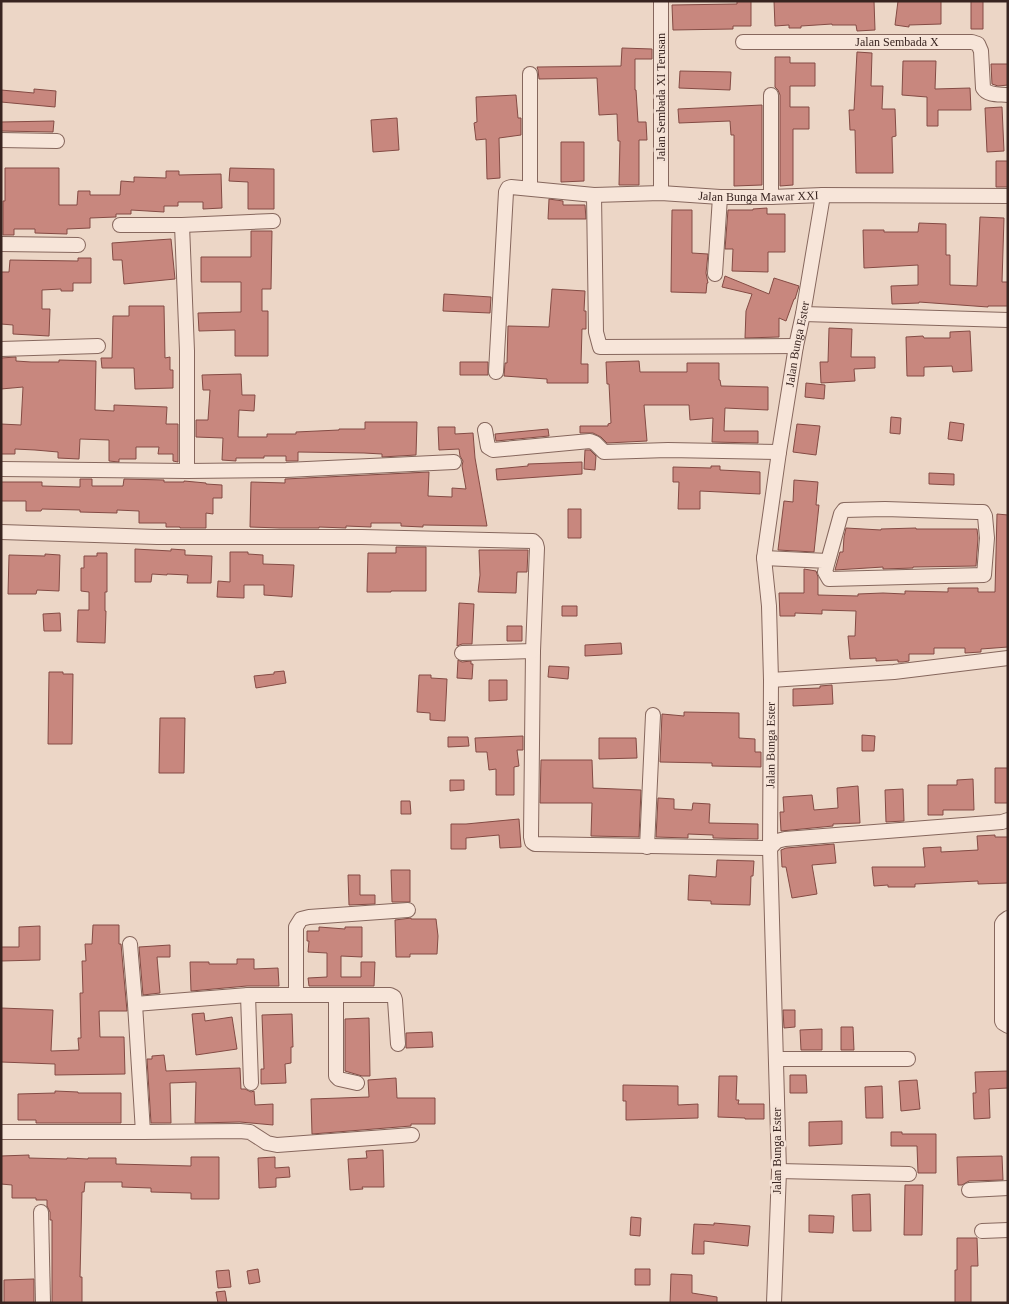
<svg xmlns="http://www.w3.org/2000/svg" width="1009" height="1304" font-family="'Times New Roman',serif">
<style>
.building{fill:#c8877e;stroke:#844b44}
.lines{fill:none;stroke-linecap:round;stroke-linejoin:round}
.minor-casing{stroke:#86675d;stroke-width:16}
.minor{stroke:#f7e5d9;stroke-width:14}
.labels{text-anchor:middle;stroke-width:5;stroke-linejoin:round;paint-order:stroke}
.street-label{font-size:12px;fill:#382420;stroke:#f4e2d6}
</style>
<rect width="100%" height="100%" fill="#ecd6c6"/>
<!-- building -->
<path class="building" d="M737,1H751V26H733V29L673,30L672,5L737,4Z
M774,1H874L875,30L857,31L856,25H832V24L801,26V28H789V25L775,26Z
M898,1H941V24L909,25V27L895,25Z
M971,1H983V29H971Z
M622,48L652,49V59H635V90H636L638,122H646L647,140H639V185H619L620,141H618L617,114L599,115L597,78L539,79L538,70L537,67L621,66Z
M857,52L872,53L871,86H883L882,109H895L896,136L892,137L893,173H856L855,130H850L849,110H854Z
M775,57H790V63H815V86H790V107H809V129H793V185L780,186V95L778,90L775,87Z
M903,61H936L935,89L970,88L971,110H938V126H927V97L902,95Z
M991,64H1008V85L998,86L992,84Z
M680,71L731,72L730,90L679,88Z
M34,89L56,91L55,107L1,102V90L34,93Z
M516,95L518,118H521V135L499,138L500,178L487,179L486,139L476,140L474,123L477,122L476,97Z
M762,105V185L734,186V135H731L730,121L679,123L678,109Z
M1002,107L1004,151L987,152L985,108Z
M397,118L399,150L373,152L371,120Z
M54,121L53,132L1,131V122Z
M561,142H584V181L561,182Z
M996,161H1008V187H996Z
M5,168H59V205H77L78,191H90V195H120L121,181L134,182V177L166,178V171H179V175L221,174L222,208L203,209V202H178V206H164V212L131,210V214H116V217L90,218V228L67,229V234L35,233V229H14V235H3V201H5Z
M230,168L274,169V209H248V182L229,181Z
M549,199L563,201V205H585L586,219H548Z
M767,208V214H785V252H768V272L732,271L733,249H725L728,210H753V209Z
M672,210H692V253L708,254L706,273L708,283H707L706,293L671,292Z
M980,217L1004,218L1002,282H1008V306H988V307L919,302V303L892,304L891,286L918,285V265L864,268L863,230H884V232H918L919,223L946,224V255H950V285L977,286Z
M251,231H272L271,289H262V311H268V356H235V330L199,331L198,313L241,312V282H201V257H251Z
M171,239L175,279L124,284L122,260H113L112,243Z
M78,258H91V283H73V291H61V289L42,290V309H50L49,336L13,334V325L1,324V272H9L10,260L78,261Z
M725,276L769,294L774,278L799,286L795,299H794L786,321L779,318V337L745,338L746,311L752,294L722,287Z
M552,289L585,291L584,311H586V329H582L581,364H588V383H547V379L504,376L505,363H507L508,326L549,327Z
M444,294L491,297L490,313L443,311Z
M129,306H164L165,358L170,357V370H173V388L135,389L134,368H102L101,358H112L113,316H129Z
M829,328L852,329L851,357H875V368L854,369L855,381L821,383L820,362H828Z
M970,331L972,371L953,372L952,366L924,367V376H907L906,337L923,336L924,338H950V332Z
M16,357V361L31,362H59V360L96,361L95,410L114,411V405L167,407L166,424H178V462L173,461V454H158L159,447H136V459H119V462L109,461V440L80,439L79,459L58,458V452L35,450L15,449V454H1V424L21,425L23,387L1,389V358Z
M639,361L640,372H687V363H719V380H720L721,386L768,387V410L725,408L724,431H758V443L712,442L713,418L690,420L689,405H644L647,441L607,443L601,437L593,433H580V426H608V424L611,423L609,384H607L606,362Z
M460,362H488V375H460Z
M241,374L242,395H255L254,411L239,410L238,437H267V434H296V432L339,430V429H365V422H417L416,455L382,457V454L364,453L298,452V461H286V456H264V458H236V461L222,460L223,438L196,437V420H208L210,390H203L202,375Z
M806,383L825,385L824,399L805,397Z
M891,417L901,418L900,434L890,433Z
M950,422L964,424L962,441L948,439Z
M797,424L820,426L816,455L793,452Z
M438,427H455V434L473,433L475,458L487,526L423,525V527L401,526V523H371V527L346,526V528L319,527V528H280L250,527L251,482L285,483V479L429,472L428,496L452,497V488L466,489L462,466L463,461L460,456L459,449L439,450Z
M548,429L549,436L496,441L495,434Z
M585,450H590L596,456L595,470L584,469Z
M582,462V474L497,480L496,469L528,466V464Z
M711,466H720V470L760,472V494L700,491V509H678L679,482H673V467L711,468Z
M929,473L954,474V485L929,484Z
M80,479H92V486H123L124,479L164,480V482H184V481L206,483V484L222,485V498H213V514L206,513V528H180V527H166V523H139V511L117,510V513L80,512V510L42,509L41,511H26V501H1V482H42V486L80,487Z
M794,480L818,482L816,505H819L814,552L778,550L784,501L793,502Z
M568,509H581V538H568Z
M997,514L1008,515V647L981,649V652L965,653V648H934V654H909V661L903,662H898V660L876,661V658L850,659L848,636H855L856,611L822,610V614L795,613V616H780L779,593H804V569L816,571L818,577V595L858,596V594L883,593L905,594V591L948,592V588H978V592H995Z
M846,528L881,530V529L916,528V529H977L978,538L976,566L913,567V568L883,569V567L835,570L840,552H843L844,537Z
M396,547H426V591H391V592H367L368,553H396Z
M135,549L171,551V549L185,550V555L212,556L211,583H187L188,575L167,574V575L152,574L151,582H135Z
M479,550H528L527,572H517L516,593L478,592L480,575Z
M230,552H248V554L263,555V564L294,565L292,597L264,595V585H244V598L217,597L218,581L230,582Z
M97,553H107V592H105V611H106L105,643L77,642L78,610H89V592L81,591V568H84V556H97Z
M45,554L60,555L59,591L37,590L36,594H8L9,555L45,556Z
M459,603L474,604L472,644H462L457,646Z
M562,606H577V616H562Z
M60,613L61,631H44L43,614Z
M507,626H522V641H507Z
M621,643L622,654L585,656V645Z
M458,660L462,662L471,661V664H473L472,679L457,678Z
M549,666L569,667L568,679L548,677Z
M284,671L286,683L256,688L254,676L274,674V672Z
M49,672H63V674H73L72,744H48Z
M419,675H431V678L447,679L445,721L430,720V713L417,712Z
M489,680H507V700L489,701Z
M832,685L833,704L793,706V689L820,688V686Z
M684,712L739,713V738L755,739V752H761V767L712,766V763L660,762L662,714L684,716Z
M160,718H185L184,773H159Z
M862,735L875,736L874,751H862Z
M523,736V750H517L519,766L514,767V795H496V769L489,770L487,752H476L475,738Z
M448,737H468L469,746L448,747Z
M599,738H636L637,758L599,759Z
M541,760H592L593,788L641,790L639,837L591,836L592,803H540Z
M995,768H1008V803H995Z
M973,779L974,810H943V815H928V785H957V780Z
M450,780H464V790L450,791Z
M858,786L860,823L833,824V826L781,831L780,812H784L783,797L812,795L814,810L838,808L837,788Z
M903,789L904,821L886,822L885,790Z
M658,798L674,799V809L692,810L693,803L710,804L709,823L758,824V839L713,838V835L688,834V838L656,837Z
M401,801H410L411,814H401Z
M519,819L521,847L500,848L499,835L466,838V849H451V824H466Z
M995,835V837H1008V883L978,884V881L915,884V887H888V885L874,886L872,867H925L923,848L941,847V852L978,850L977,836Z
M834,844L836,863L812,865L817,894L792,898L786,867H782L781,850L786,848Z
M717,860L754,861L753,876H751L750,905L711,904V901L688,900L689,875L716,877Z
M391,870H410V902H392Z
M348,875H360V895H375V904L349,905Z
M411,918V919H436L438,936L437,954H410V957H396L395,920Z
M93,925H119V944H121L127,1011H99L100,1037H124L125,1074L55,1075V1064L1,1062V1008L53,1010L51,1051L79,1050L78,1038H81L80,993H83L82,961H86L85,944H92Z
M40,926V960L1,961V947H19V927Z
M319,927L345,929V927H362V957L341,956V977H361V962H375L374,986H309L308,978L327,977V953L308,952L309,941H307V931H319Z
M170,945V957H157L160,993L143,995L139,947Z
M237,959H254V969L278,968L279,986H247L191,991L190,962H209V964H237Z
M783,1010H795V1027L784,1028Z
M204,1013L205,1021L232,1017L237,1049L196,1055L192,1014Z
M292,1014L293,1047H291V1063L285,1064L286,1083L261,1084V1069H264L262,1015Z
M369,1018L370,1076H362L345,1071V1019Z
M841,1027H853L854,1050H841Z
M822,1029V1050H801L800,1030Z
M432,1032L433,1047L406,1048V1033Z
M164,1055L166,1071L240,1068L241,1089H245L251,1092L254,1091L255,1105L273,1104V1125L240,1122L195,1123L196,1082L170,1083L171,1123H151L147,1059H152V1056Z
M1008,1071V1088L989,1089L990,1118L974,1119L973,1093H976L975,1072Z
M790,1075H806L807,1093H790Z
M719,1076H737L736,1100H739L738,1104H764V1119H745V1118L718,1117Z
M396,1078L397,1098H435V1124H411V1126L312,1134L311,1099L369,1097L368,1080Z
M917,1080L920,1109L901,1111L899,1081Z
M623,1085L678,1086V1105L698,1104V1118L626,1120V1101H623Z
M882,1086L883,1118H866L865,1087Z
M55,1091L78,1092V1093H121V1123H36V1120H18V1094L55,1093Z
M842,1121V1144L809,1146V1122Z
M891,1132H902V1134H936V1173H918L917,1146H891Z
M383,1150L384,1187H362L363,1189L350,1190L348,1159L367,1158L366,1151Z
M29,1155V1158L67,1159V1158L88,1159V1158H116V1164L191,1166V1157H219V1199H191V1193L151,1192V1188L122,1187V1182H85L84,1192H82L80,1277H82V1303H52V1220H50V1212L47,1206V1200H36V1198H12V1185L1,1184V1156Z
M1002,1156L1003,1180L969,1181L962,1185H958L957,1157Z
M275,1157V1168L289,1167L290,1177L276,1178V1187L259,1188L258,1158Z
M905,1185H923L922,1235H904Z
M870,1194L871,1231H853L852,1195Z
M809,1215L834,1216L833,1233L809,1232Z
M631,1217L641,1218L640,1236L630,1235Z
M714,1223L750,1226L748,1246L704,1241V1254H692L694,1224L714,1225Z
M957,1238H977L978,1266H971V1303H955V1270H957Z
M258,1269L260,1282L249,1284L247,1271Z
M635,1269H650V1285H635Z
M229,1270L231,1287L218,1288L216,1271Z
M671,1274L692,1275V1293L717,1297V1303H670Z
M34,1279V1303H4V1280Z
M225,1291L227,1303H218L216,1292Z"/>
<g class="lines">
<!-- minor casing -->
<g class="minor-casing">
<g id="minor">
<path d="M661,1V193"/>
<path id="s1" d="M743,42H972L978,44L981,51L983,88C988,96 999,94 1008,95"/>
<path d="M771,95V197"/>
<path d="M1,140L57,141"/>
<path d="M530,188V74"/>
<path d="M594,195L596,332L600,347L796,346"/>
<path d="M120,225H182L273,221"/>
<path d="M182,225L187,351V471"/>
<path d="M1,244L78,245"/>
<path d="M715,274L720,197"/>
<path d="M803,314L1008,320"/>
<path d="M1,349L98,346"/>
<path id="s2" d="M496,372L506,192L508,188L511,187L594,195L661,193L720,197H771L823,195L1008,196"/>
<path d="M485,430L488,447L493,450L590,441L595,443L604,452L668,450L779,452"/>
<path d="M1,469L187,471L286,470L454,462"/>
<path d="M1,532L157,537H362L533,541L536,544L537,548L533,651L531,837L532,842L535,844L770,848L777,841L785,839L1002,822L1008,820"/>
<path d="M764,558L828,561L841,514L844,510L885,509L977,512H983L985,516L987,538L984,575L829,579L825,572L828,561"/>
<path d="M462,653L533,651"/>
<path d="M771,680L894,672L1008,658"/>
<path d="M647,847L653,715"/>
<path d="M130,944L135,1004L143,1132"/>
<path d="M1002,969V924L1004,921L1008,918"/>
<path d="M1008,969H1002V1021L1003,1023L1008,1026"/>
<path d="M296,994V927L301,919L309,917L408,910"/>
<path d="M248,995L251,1083"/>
<path d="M336,995V1076L339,1079L357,1083"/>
<path d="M135,1004L248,995H390L394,997L395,1000L398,1044"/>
<path d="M776,1059H908"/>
<path d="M1,1132H143L240,1131L250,1132L267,1143L277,1145L412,1135"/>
<path d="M779,1171L909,1174"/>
<path d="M969,1190L1008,1188"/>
<path d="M41,1212L43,1303"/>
<path d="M982,1231L1008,1230"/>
<path id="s3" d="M774,1303L779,1171L770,848L771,680L769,606L764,558L779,452L796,346L803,314L823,195"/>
</g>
</g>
<!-- minor -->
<use href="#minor" class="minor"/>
</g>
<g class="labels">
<!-- street labels -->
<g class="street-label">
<text dy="4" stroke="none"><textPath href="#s1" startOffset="154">Jalan Sembada X</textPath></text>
<text transform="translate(661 97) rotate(-90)" y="4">Jalan Sembada XI Terusan</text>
<text dy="4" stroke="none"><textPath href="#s2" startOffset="436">Jalan Bunga Mawar XXI</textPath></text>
<text dy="4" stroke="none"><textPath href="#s3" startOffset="962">Jalan Bunga Ester</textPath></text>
<text dy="4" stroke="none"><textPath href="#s3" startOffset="558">Jalan Bunga Ester</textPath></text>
<text transform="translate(777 1151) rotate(-90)" y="4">Jalan Bunga Ester</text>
</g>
</g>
<!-- border -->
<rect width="1009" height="1304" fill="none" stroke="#382420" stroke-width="5"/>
</svg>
